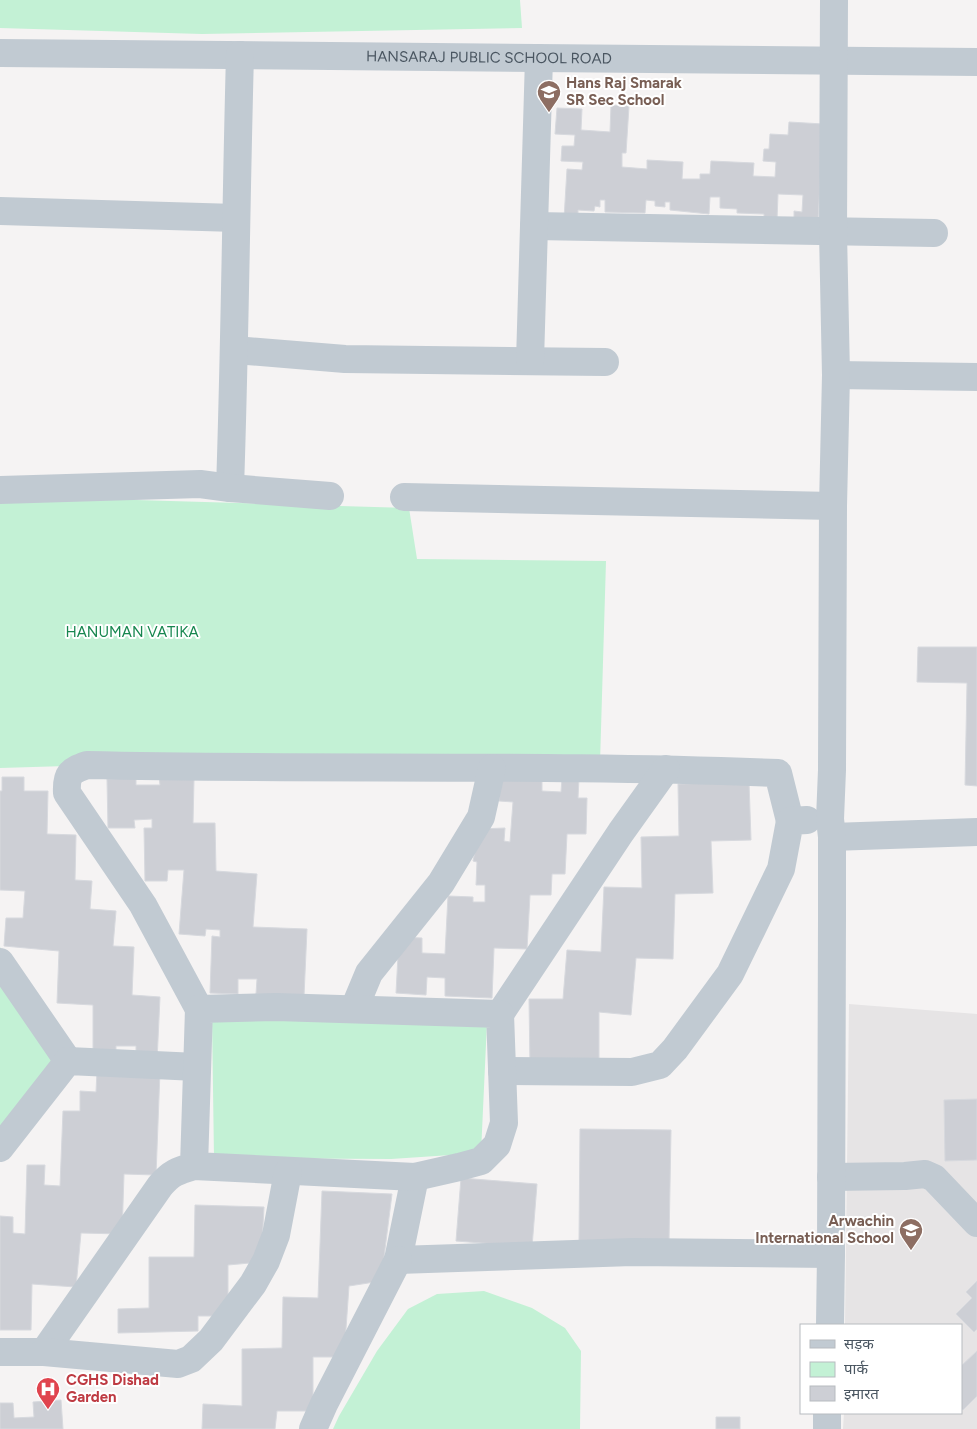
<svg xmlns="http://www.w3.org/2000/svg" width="977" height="1429" font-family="Figtree,'Noto Sans Devanagari',sans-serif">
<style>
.education{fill:#e6e4e5}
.green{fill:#c3f1d5}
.building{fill:#cdcfd5;stroke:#d7d9de}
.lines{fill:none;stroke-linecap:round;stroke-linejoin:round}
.minor{stroke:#c1cad2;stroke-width:28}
.labels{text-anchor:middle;stroke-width:4;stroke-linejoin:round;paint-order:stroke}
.street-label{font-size:15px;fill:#4a5661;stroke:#fff}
.education-label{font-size:15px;font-weight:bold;fill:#785e54;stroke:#fff;text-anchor:start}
.park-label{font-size:15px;fill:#17864f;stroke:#fff}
.health-label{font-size:15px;font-weight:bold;fill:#be3a42;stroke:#fff;text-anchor:start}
</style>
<rect width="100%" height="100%" fill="#f5f3f3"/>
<!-- education -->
<path class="education" d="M849,1004L977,1014V1429H843L844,1413H961V1325H845Z"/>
<!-- green -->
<path class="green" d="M0,0H520L522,28L202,34L0,28Z
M0,496L409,508L417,559L606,561L600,763L232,761L0,768Z
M0,947L68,1061L0,1151Z
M212,1019L487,1022L481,1153L391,1159L214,1158Z
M484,1291L532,1308L565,1328L581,1351L580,1429H333L339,1416L377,1351L408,1309L437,1294Z"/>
<!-- building -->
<path class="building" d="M611,105L629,106L626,153H622V167L647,169V160L683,162L682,179H700V174H710L711,161L754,163L753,176L775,177L776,162L763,161L764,149H769L770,134L788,135L789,122L823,124L818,222L794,221V211L802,212L803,195L778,194L777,220L764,219V214L737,213V209L720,208V197H710L709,214L670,210V202H665V207L655,206V201L646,200L645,213L605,212V200H600V207L595,206L594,211L578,210V220L564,219L567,169L582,170L583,162L561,161L562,146H574L575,135L555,134L557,108L582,109L581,130L610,132Z
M918,647H977V786L965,785L967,683L917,682Z
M500,775L542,777V791L561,792L562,778H579L578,798H587L586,834H567L565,874H552L551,895H530L527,949L494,948L492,998L445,996V978L427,977L426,995L396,993L399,937L422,938V953L445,954L448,896L473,897V902H485V885H476L477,862L473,861L480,829L505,828L504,841L510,842L513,802L499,801Z
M159,776L194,779L193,823H215L216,871L257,874L253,927L307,929L304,996L256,994L257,979H238V994L210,993L212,936L220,937V930L206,929L205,936L179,934L184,870H168L167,881H145L144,828H152V819L134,820L135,828H108L107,779L136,778V785H160Z
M2,777H24V791H48L47,834L76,835L75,880L92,881L90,909L116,911L113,946L134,947L132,995L160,997L157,1061L136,1060V1046H116V1058L93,1056V1005L57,1003L59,951L4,946L6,918H23L25,891L0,890V791H2Z
M749,782L751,840L711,841L713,893L675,894L673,959L636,958L631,1015L599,1012V1066L530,1067L529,999H563L567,950L601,952L604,887L642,888L641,837L679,836L678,784Z
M97,1071H160L156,1175L124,1174L122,1234L81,1233L76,1287L32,1284L31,1330H0V1216L13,1217V1233L25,1234L27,1165H45L44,1185L60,1186L63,1111H80V1091L96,1092Z
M977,1099V1160L945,1161L944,1100Z
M580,1129L671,1130L669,1241H579Z
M461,1178L537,1184L532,1247L456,1241Z
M322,1191L392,1194L381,1281L349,1286L344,1357H313V1411H277L275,1429H202L203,1404L242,1406V1349L282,1348L283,1297L318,1298Z
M195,1205L264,1207L261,1262L228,1265V1316H198V1331L118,1333V1309L149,1308V1257H194Z
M977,1281V1329L974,1332L956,1314L972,1298L966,1292Z
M977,1351V1396L963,1410L961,1408V1381L962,1380L961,1378V1366Z
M61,1400L63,1429H0V1403H13L14,1418L34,1417L33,1402Z
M716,1417H740V1429H716Z"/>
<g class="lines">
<!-- minor -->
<g class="minor">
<path id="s1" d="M0,53L977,62"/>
<path d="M0,211L236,218"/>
<path d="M534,226L934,233"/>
<path d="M235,350L345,359L605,362"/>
<path d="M530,361L539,58"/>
<path d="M836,375L977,377"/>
<path d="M230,488C235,344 236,199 240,55"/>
<path d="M0,490L200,484L230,488L330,496"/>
<path d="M404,497L833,506"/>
<path d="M832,837L977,832"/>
<path d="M0,962L68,1061"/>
<path d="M199,1009L143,905L67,793C66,774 70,771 87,765C317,770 548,764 778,773L790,821"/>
<path d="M354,1009L369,973L441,883L481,817L492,768"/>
<path d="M500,1014L621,832L666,769"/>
<path d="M502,1071L632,1072L660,1065L675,1049L730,974L781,869L790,821L807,820"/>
<path d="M0,1148L68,1061L197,1067"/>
<path d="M415,1177L398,1260L632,1252L831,1254"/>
<path d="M831,1177L905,1176L925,1174L934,1178L977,1223"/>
<path d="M830,1325L831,1254L832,917V837L830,819L832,770L833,506L836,375L833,232L834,0"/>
<path d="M0,1352H44L160,1186C171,1173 177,1171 194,1166L415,1177L459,1167L481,1161L497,1145L504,1123L500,1014L276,1007L199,1009L194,1166"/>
<path d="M44,1352L178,1364L191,1359L211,1340L253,1284L266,1261L276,1235L288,1172"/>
<path d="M313,1429L324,1404L398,1260"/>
<path d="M827,1429V1413"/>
</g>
</g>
<!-- icons -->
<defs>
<g id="school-pin" transform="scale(1.25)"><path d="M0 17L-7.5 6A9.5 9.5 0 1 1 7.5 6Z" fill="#8d6e63" stroke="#fff"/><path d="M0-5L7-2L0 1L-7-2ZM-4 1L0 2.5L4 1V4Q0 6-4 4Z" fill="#fff"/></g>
<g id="hospital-pin" transform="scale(1.25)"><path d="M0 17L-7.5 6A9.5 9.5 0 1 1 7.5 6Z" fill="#e0444e" stroke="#fff"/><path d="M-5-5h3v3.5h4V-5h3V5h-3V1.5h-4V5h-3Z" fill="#fff"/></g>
</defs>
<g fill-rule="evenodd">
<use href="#school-pin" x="549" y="92"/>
<use href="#school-pin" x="911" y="1230"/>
<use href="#hospital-pin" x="48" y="1389"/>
</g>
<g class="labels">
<!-- street labels -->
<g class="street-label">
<text dy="5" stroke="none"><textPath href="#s1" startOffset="489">HANSARAJ PUBLIC SCHOOL ROAD</textPath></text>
</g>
<!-- education labels -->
<g class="education-label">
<text x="566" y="88">Hans Raj Smarak<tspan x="566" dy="17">SR Sec School</tspan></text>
<text x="894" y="1226" text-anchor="end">Arwachin<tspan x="894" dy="17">International School</tspan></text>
</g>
<!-- park labels -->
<g class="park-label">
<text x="132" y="637">HANUMAN VATIKA</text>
</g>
<!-- health labels -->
<g class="health-label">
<text x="66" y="1385">CGHS Dishad<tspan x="66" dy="17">Garden</tspan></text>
</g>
</g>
<!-- legend -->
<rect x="800" y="1324" width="162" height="90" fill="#ffffff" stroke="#b7bbc0"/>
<rect x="810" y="1340" width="25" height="8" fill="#c1cad2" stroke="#b7bbc0"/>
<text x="844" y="1349" font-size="15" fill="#4a5661">सड़क</text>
<rect x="810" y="1362" width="25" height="15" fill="#c3f1d5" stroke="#b7bbc0"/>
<text x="844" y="1374" font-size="15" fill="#4a5661">पार्क</text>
<rect x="810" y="1386" width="25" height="15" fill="#cdcfd5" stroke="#b7bbc0"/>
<text x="844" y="1399" font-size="15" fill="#4a5661">इमारत</text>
</svg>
